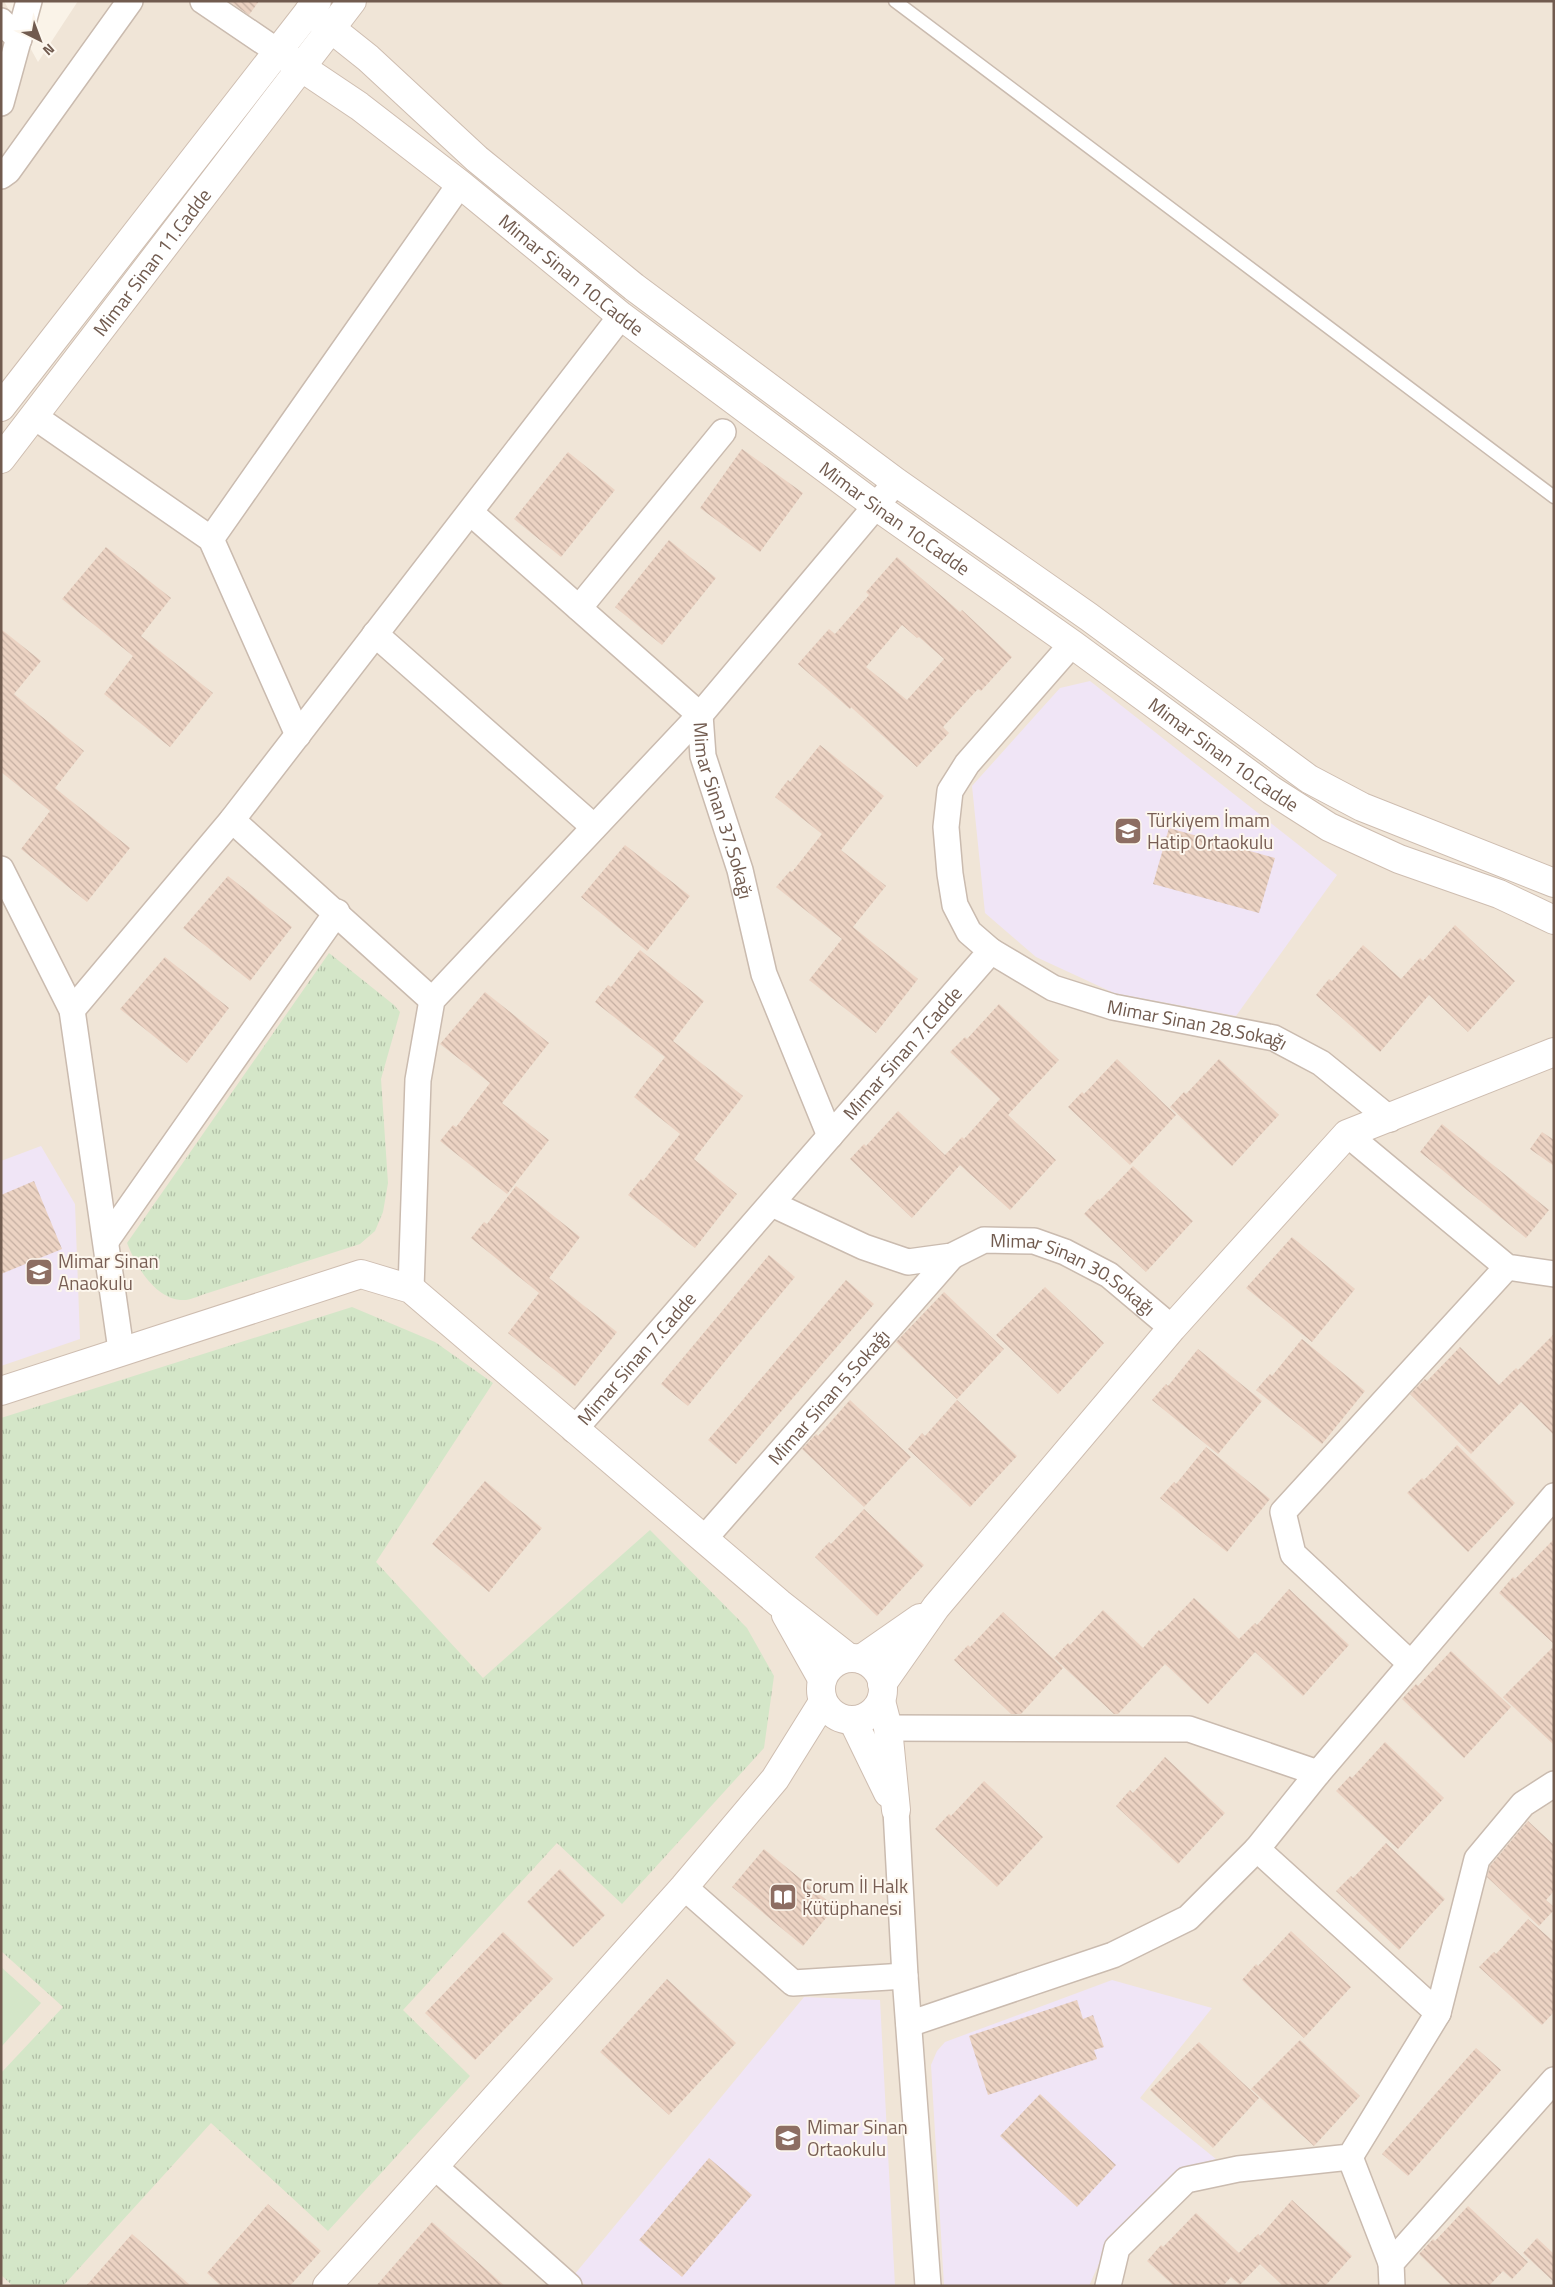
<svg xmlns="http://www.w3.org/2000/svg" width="1555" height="2287" font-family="'Titillium Web',sans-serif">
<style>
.residential{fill:#f0e5d7}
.education{fill:#f0e5f6}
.grass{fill:url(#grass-tufts)}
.pitch{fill:#d4e6c8}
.building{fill:url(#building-back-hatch);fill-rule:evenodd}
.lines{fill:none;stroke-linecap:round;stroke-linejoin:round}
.lane-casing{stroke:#cabbaf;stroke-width:15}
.street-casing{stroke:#cabbaf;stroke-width:28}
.secondary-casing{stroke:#cebdb0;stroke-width:30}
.lane{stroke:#fff;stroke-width:12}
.street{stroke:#fff;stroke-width:25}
.secondary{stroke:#fff;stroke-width:28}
.labels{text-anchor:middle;stroke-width:4;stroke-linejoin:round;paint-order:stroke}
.street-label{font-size:19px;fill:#715b4f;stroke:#fdf7ee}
.education-label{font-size:19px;fill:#785e54;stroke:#fdf7ee;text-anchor:start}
</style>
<defs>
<pattern id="grass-tufts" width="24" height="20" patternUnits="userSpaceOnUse" patternTransform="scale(1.25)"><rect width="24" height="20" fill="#d4e6c8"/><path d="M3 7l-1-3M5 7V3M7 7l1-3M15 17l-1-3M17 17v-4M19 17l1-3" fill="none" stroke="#b0bda5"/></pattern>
<pattern id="building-back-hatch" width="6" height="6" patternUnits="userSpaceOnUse" patternTransform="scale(1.25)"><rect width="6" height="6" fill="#ecd3c3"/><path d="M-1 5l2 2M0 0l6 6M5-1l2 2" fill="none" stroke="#c4aea1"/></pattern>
</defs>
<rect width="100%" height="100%" fill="#faf3e8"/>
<!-- residential -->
<path class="residential" d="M1,1H4L38,62L78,1H1554V2286H1Z"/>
<!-- education -->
<path class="education" d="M1090,681L1337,875L1236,1016L1114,993L1036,957L985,913L972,786L1060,688Z
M41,1146L75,1204L80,1339L1,1366V1161Z
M1112,1980L1212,2008L1140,2098L1216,2159L1180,2169L1109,2241L1089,2286H944L931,2065L937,2051L945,2042Z
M804,1997L880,2000L895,2286H586L574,2275Z"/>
<!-- grass -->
<path class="grass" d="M329,953L394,1005L400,1012L381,1079L388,1183L383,1212L375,1231L360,1244L208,1293C201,1295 193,1299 186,1300C156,1302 136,1266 127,1243Z
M352,1307L435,1342L493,1383L376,1562L483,1678L650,1530L747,1628L774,1676L764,1748L622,1904L557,1843L403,2010L470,2076L328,2231L211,2123L63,2286H13L1,2275V2073L63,2007L1,1951V1418Z"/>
<!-- pitch -->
<path class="pitch" d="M1,1967L41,2003L1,2047Z"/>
<!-- building -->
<path class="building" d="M229,1H259L249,15Z
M742,449L803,493L760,552L700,508Z
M568,452L615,490L561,557L514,519Z
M669,540L716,578L662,645L615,607Z
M106,547L171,598L141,636L213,693L170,747L104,694L133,656L62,599Z
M897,557L960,612L962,610L1012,657L981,691L978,689L943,727L949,733L917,767L851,707L850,709L798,664L829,629L835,634L869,595L866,592ZM902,625L917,638L919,637L944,659L907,700L866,667Z
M1,629L41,661L14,694L84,751L55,788L130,848L87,902L21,849L50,811L1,772Z
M820,745L884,796L841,850L886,886L853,927L918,979L876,1033L809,980L842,939L776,887L790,871L792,872L822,834L775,797L788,780L790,782Z
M1169,828L1275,858L1259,913L1153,884Z
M625,845L690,896L647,951L581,897Z
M228,876L292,927L250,981L183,928Z
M1455,925L1515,981L1468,1032L1429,995L1380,1052L1316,995L1329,979L1332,981L1363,945L1401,979L1420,958L1423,961Z
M640,950L704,1001L673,1041L743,1096L694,1159L737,1194L695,1248L628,1195L641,1179L643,1181L680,1134L634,1097L665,1057L595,1002L608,985L611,987Z
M165,957L229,1008L187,1063L120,1009Z
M485,992L549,1043L502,1103L549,1140L507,1194L440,1141L453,1125L456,1127L490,1083L440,1044Z
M999,1004L1059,1060L1008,1115L1056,1160L1010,1210L960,1165L912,1218L850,1159L864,1144L866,1146L898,1111L945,1155L962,1137L964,1139L1000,1099L950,1052L965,1037L967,1039Z
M1117,1059L1176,1115L1130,1165L1068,1107L1082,1092L1084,1094Z
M1219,1059L1279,1115L1232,1166L1170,1107L1184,1092L1186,1094Z
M1442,1124L1549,1210L1526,1238L1420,1152Z
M1542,1132L1554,1140V1166L1530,1149Z
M1133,1166L1193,1221L1146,1272L1084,1214L1098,1199L1100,1200Z
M34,1181L62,1249L1,1274V1195Z
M516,1186L580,1237L549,1278L617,1332L575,1386L508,1333L539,1293L471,1238L484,1222L487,1224Z
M1292,1237L1355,1289L1312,1342L1246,1288Z
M769,1255L795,1277L688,1406L661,1384Z
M846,1280L874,1304L736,1464L708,1440Z
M1045,1287L1104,1343L1058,1394L996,1335Z
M944,1292L1004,1349L957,1399L896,1342Z
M1554,1334V1435L1521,1402L1471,1454L1410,1394L1425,1379L1427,1381L1460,1347L1499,1385L1516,1368L1518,1370Z
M1302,1339L1365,1391L1322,1444L1256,1390L1270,1374L1272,1376Z
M1198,1349L1262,1401L1218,1454L1152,1400L1166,1384L1168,1386Z
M850,1400L911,1457L864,1507L802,1449L816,1434L818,1436Z
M957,1400L1017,1456L970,1507L908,1449L922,1433L925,1436Z
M1457,1445L1515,1503L1468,1552L1407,1493L1422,1478L1424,1480Z
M1206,1447L1270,1499L1227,1552L1160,1498L1174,1482L1176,1484Z
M485,1481L542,1528L489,1592L432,1544Z
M864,1509L924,1565L877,1616L815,1557L829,1542L831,1544Z
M1554,1539V1644L1499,1593L1513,1577L1515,1579Z
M1289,1589L1349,1645L1303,1696L1255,1652L1208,1704L1165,1664L1118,1714H1114L1054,1658L1068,1643L1070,1645L1103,1610L1143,1648L1159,1630L1161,1632L1194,1598L1239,1639L1255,1623L1257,1625Z
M1003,1612L1063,1668L1021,1714H1011L954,1660L968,1645L970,1647Z
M1554,1646V1745L1503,1697Z
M1451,1651L1511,1707L1464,1758L1402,1699L1416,1684L1418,1686Z
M1385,1742L1444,1798L1398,1849L1336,1791L1350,1776L1352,1778Z
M1165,1757L1225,1813L1178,1864L1116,1806L1130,1790L1133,1793Z
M984,1781L1043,1837L997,1887L935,1829L949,1814L951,1816Z
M1528,1821L1554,1845V1891L1546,1900L1554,1907V1910L1539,1926L1487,1877L1490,1866Z
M1386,1843L1445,1899L1399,1950L1336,1891L1351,1876L1353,1878Z
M764,1849L835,1907L803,1946L732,1887Z
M560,1869L605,1915L573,1947L527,1902Z
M1528,1919L1554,1942V2012L1542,2025L1479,1967L1494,1952L1496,1954Z
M1291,1931L1351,1987L1304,2038L1242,1980L1256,1964L1258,1966Z
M503,1932L553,1979L475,2060L425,2013Z
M667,1979L736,2043L669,2115L600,2052Z
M1077,2000L1083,2019L1093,2015L1104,2047L1094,2050L1097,2059L988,2095L969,2036Z
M1300,2040L1360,2096L1314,2146L1251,2089Z
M1199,2042L1259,2098L1213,2148L1150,2090Z
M1476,2048L1501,2070L1408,2176L1382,2154Z
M1040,2094L1116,2165L1077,2207L1000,2136Z
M709,2158L752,2195L682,2277L639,2240Z
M1292,2200L1352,2256L1325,2286H1283L1260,2264L1240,2285L1231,2277L1223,2286H1174L1147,2261L1161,2245L1163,2247L1196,2213L1239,2253L1258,2234L1260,2236Z
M268,2204L321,2251L290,2286H221L207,2273Z
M1468,2206L1528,2262L1512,2279L1503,2271L1489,2286H1452L1419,2254L1433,2239L1435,2241Z
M432,2222L505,2286H376Z
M132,2234L191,2286H86Z
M1537,2238L1554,2254V2282L1523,2253Z"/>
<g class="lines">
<!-- lane casing -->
<g class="lane-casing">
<path id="lane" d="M895,1L1554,497"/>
</g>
<!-- street casing -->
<g class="street-casing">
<g id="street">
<path d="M203,1L277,51"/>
<path d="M1,21L19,39"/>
<path d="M1,103L29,1"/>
<path d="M1,176L8,171L130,1"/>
<path d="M35,417L211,539L298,735"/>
<path id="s1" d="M471,513L700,715L703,756L740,870L764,974L830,1136"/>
<path d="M211,539L460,184"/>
<path d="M579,608L723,432"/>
<path d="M375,634L594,827"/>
<path d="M232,820L432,1000"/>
<path d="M1,869L72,1010L121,1350"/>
<path id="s2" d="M991,951L1053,988L1113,1007L1274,1038L1321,1063L1390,1119"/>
<path d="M72,1010L232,820L621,316"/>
<path d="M1347,1134L1507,1267L1554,1274"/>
<path id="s3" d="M772,1204L864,1247L908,1262L952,1256L984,1240L1034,1241L1065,1252L1109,1275L1172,1328"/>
<path d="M106,1241L337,912"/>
<path d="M411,1289L418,1080L432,1000L700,715L896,482"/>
<path id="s4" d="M574,1430L991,951L969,932L955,905L950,874L946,827L950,791L967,764L1072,644"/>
<path id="s5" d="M704,1539L952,1256"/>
<path d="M1411,1664L1293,1554L1283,1512L1507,1267"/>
<path d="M888,1728L1189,1729L1318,1773"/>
<path d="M896,1810L905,1976L928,2286"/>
<path d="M1257,1849L1438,2013"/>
<path d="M684,1887L793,1983L905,1976"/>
<path d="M909,2024L1113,1955L1188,1918L1257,1849L1318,1773L1554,1496"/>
<path d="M1350,2157L1391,2263"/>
<path d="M434,2166L569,2286"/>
<path d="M1108,2286L1117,2248L1186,2180L1238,2169L1350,2157L1438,2013L1477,1859L1523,1804L1554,1784"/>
<path d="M1392,2286L1391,2263L1554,2080"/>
</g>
</g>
<!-- secondary casing -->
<g class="secondary-casing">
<g id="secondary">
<path d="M309,11L368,58L477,159L634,287L896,482L1089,617L1309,779L1362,807L1554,883"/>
<path id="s6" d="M277,51L359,106L460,184L621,316L876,506L1072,644L1271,790L1329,827L1399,859L1499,894L1554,920"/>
<path d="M1,407L317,1"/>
<path id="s7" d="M1,459L352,1"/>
<path d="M1,1391L361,1274L411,1289L779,1603L849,1658"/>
<path d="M786,1615L822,1679"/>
<circle cx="852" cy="1689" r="31"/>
<path d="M861,1659L920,1618"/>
<path d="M882,1684L936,1607L1172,1328L1347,1134L1554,1052"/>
<path d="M881,1701L888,1728L896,1810"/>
<path d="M853,1721L888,1793"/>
<path d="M327,2286L684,1887L775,1779L823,1702"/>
</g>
</g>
<!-- lane -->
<use href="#lane" class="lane"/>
<!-- street -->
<use href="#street" class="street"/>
<!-- secondary -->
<use href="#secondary" class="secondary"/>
</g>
<!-- icons -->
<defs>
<g id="school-square" transform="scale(1.4375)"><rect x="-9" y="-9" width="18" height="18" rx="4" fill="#8d6e63" stroke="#fdf7ee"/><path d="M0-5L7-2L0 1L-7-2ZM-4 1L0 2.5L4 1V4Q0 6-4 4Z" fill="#fff"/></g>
<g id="library-square" transform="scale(1.4375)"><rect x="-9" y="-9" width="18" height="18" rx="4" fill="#8d6e63" stroke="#fdf7ee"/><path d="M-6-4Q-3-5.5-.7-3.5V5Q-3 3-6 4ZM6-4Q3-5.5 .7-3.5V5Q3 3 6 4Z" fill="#fff"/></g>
</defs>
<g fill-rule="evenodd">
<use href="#school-square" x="1128" y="831"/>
<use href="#school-square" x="39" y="1272"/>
<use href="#library-square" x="783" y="1897"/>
<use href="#school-square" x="788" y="2138"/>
</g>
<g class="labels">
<!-- street labels -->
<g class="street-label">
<text dy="7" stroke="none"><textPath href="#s7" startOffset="248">Mimar Sinan 11.Cadde</textPath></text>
<text dy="7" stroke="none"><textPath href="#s6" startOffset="370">Mimar Sinan 10.Cadde</textPath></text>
<text dy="7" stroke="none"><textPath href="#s6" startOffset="775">Mimar Sinan 10.Cadde</textPath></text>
<text dy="7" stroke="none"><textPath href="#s6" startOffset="1180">Mimar Sinan 10.Cadde</textPath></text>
<text dy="7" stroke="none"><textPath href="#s1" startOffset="404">Mimar Sinan 37.Sokağı</textPath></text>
<text dy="7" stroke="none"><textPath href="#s2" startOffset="221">Mimar Sinan 28.Sokağı</textPath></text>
<text dy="7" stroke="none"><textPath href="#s4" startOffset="500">Mimar Sinan 7.Cadde</textPath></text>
<text dy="7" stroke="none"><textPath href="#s3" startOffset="326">Mimar Sinan 30.Sokağı</textPath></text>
<text dy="7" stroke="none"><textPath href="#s4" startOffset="95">Mimar Sinan 7.Cadde</textPath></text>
<text dy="7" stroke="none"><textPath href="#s5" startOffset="189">Mimar Sinan 5.Sokağı</textPath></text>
</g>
<!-- education labels -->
<g class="education-label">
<text x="1147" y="827">Türkiyem İmam<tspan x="1147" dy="22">Hatip Ortaokulu</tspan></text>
<text x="58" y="1268">Mimar Sinan<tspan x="58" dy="22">Anaokulu</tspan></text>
<text x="802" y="1893">Çorum İl Halk<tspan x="802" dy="22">Kütüphanesi</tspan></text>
<text x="807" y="2134">Mimar Sinan<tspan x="807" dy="22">Ortaokulu</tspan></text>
</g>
</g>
<!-- border -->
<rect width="1555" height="2287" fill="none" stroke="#715b4f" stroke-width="5"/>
<!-- north arrow -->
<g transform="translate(40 40) rotate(138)" stroke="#fdf7ee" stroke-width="4" paint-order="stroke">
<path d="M0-4L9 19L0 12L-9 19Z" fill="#715b4f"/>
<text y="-8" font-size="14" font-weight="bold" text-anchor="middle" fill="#715b4f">N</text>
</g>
</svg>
